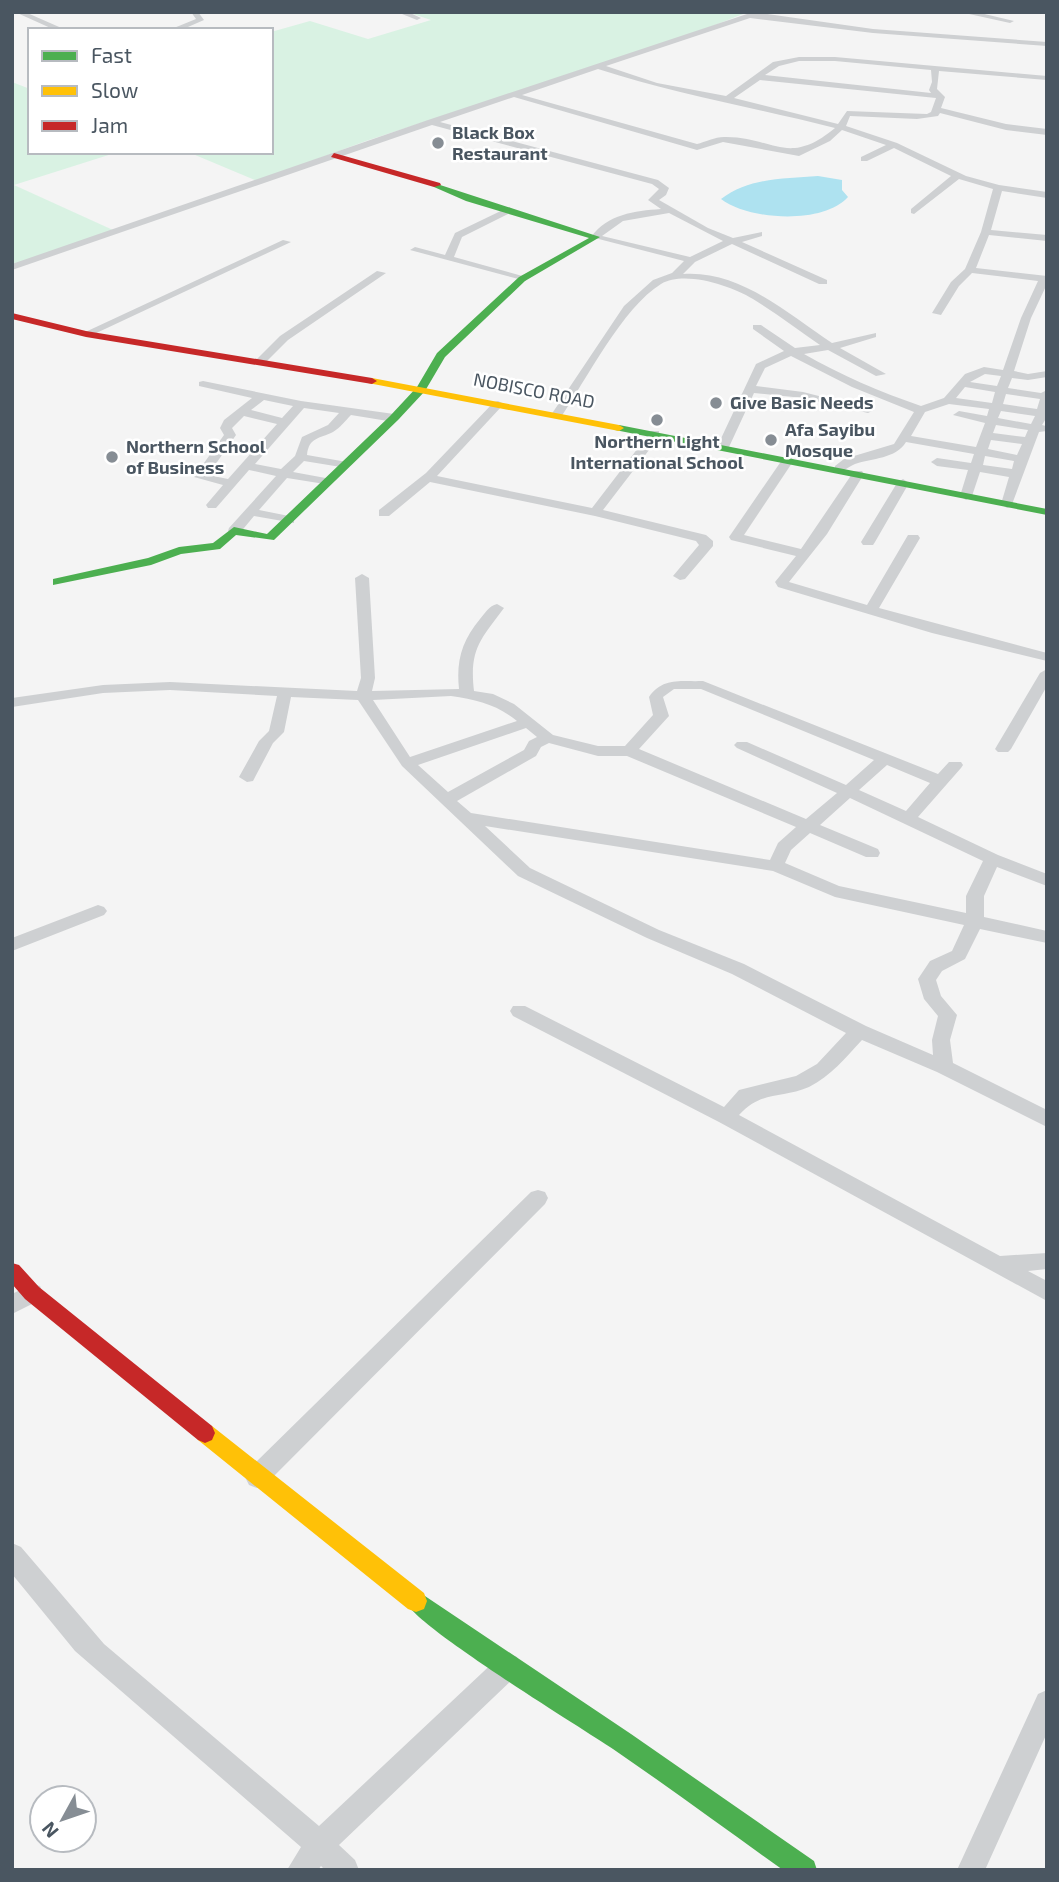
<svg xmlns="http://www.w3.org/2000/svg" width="1059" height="1882" font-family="'Exo 2',sans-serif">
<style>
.green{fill:#d9f2e3}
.water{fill:#aee2f0}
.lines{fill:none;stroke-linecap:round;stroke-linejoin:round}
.street{fill:#ced0d2;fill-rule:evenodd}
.fast{fill:#4caf50;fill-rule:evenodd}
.slow{fill:#ffc107;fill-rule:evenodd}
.jam{fill:#c62828;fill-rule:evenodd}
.poi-dot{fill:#868d94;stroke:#fff;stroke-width:2.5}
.labels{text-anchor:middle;stroke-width:5;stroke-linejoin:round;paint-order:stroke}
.far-poi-label{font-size:18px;font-weight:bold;fill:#4a5661;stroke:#fff;text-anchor:start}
.far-street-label{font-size:18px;fill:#4a5661;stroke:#fff}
</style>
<rect width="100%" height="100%" fill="#f4f4f4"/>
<!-- green -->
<path class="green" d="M407,12H748L695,33L366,141L257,181L188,152H271V32L310,21L368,39L431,20Z
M12,82L30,89V152H118L14,185L113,230L12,267Z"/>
<!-- water -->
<path class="water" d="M818,176L842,180V190L848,197C823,225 748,220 721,199C750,177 784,179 818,176Z"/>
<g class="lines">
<!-- street -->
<path class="street" d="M15,12H25L66,30H55Z
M191,12H198L204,20L181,30H169L196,19Z
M397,12H408L421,18L417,20Z
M753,12L873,29L1047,42V46L873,33L750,18L606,66L657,83L726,96L773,62L799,57H835L1047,76V80L939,71L937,89L945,97L941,108L1006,124L1047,129V135L1006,130L940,113L938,116L917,119L850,116L846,126L897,143L966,176L999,185L1047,192V198L1002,191L991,230L1047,235V241L989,235L976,268L1047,276V284L1031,318L1014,371L1028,374L1047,371V377L1028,380L1012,378L1008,388L1041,393L1047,390V417L1042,425L1046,426L1047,431L1039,432L1011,507L1007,508L1001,504L1009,477L980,472L972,496L966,500L960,496L968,470L937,466L931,462L937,458L971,463L974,454L906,442C896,459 872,458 855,464C847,467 844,473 835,472V466L844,459L894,444L914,412L852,387L791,356L765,368L756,386L803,392L874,410L868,413L803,398L754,393L729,447L719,450L717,447L756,364L784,351L753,329V325H761L795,348L820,345C798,330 776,313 753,299C731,286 685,270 661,284C623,307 586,380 561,417H553L551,415L624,306L653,280L672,273L684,261L591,237C608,214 634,211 661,209L648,200L659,189L652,184L432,125L12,270V264L428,120ZM799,61H835L931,70L932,82L929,90L931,93L765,75L779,66ZM598,69C675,94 756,108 835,128C787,168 773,136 724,137C715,137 705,142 697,144L522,95ZM760,80L936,98L931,112L927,114L847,111L838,124L734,98ZM514,97L697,150L723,142L799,156L830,141L842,130L886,145L861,157V161H867L894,148L951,176L911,209V213L914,214L959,179L993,189L981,232L965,269L951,282L932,313L941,315L959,286L972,273L1038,281L1021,318L1003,370L984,367L965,374L944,398L921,406C880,392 841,375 804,354L828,350L876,376L886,374L840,348L876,337V333L832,343C787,313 740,270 683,274L695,262L732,244L819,284H827V280L742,242L762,236V232L733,238L708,228L659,200L666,195L669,188L658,180L440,122ZM669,213L723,241L690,257L602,236L623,221ZM985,374L1001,376L997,386L970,382ZM965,387L995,392L992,403L956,398ZM1006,394L1040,399L1037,409L1003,404ZM949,404L989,409L987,416L959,411L953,415L985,423L976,447L911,436L925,412ZM1001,411L1035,416L1031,424L998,418ZM996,425L1028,430L1025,437L993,433ZM991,440L1022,444L1017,455L988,449ZM985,456L1014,461L1012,469L983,465Z
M960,12H976L1014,21L1010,23Z
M509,207L514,210L512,212L462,237L454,257L526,277V281L410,250L415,247L445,255L455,233Z
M283,240L291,242L90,336L81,334Z
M377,271L386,273L288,340L264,364H256V360L280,336Z
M203,381L301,401L394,414L400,418L394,422L351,415C345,421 340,428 333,432C319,439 309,437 307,455L347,462V468L304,461L293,472L331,479V485L287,478L259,510L294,517V523L254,516L239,534L234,535L228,531L229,528L276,476L249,470L216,508H208L206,505L223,485L194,477L224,435L220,428L224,420L252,398L199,386V382ZM264,400L293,406L282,418L251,410ZM304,408L339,413L328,425L302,437L295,456L281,469L255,464ZM244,416L277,424L228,479L208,475L236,435L232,428Z
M498,401L504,404L502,406L437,476L592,508L651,431H659V437L603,510L706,535L713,541V546L685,579L680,580L673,576L699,545L696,541L595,516L430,482L389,516H379V510L426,473L494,402Z
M788,456L794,460L744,535L801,549L854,471H862L864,474L827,534L789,582L867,605L908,535H918L920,538L879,608L1047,653V661L932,633L778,587L775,582L796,556L731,540L729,537L784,457Z
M903,479L909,483L875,542L873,545H863L861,542L897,483Z
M362,574L369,578L375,678L372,691L459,689C456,660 462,641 480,619C485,613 489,606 497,604L504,608C481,639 469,649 474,691L493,694L514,704L553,735L598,746H625L653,715L649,697C663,677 681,682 703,681L938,774L949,762H961L963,765L961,768L918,817L998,855L1047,874V886L997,867L984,896V917L1047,931V943L980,929L965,959L942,971L936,980L941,996L957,1015L950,1040L953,1063L1047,1110V1127L937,1072L862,1040C845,1058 831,1076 809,1087C781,1099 762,1090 739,1115L1000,1256L1047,1253V1269L1028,1271L1047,1281V1301L719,1122L513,1016L510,1011L513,1006H525L724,1107L739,1090L796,1076L817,1064L846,1033L732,974L647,938L518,876L402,766L358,700L291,697L284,732L273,743L253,781L247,782L239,777L259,741L269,731L277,696L170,690L103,693L12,707V698L103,685L170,682L357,691L361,678L355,578ZM674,689H701L874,760L846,785L747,742H737L734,745L737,748L837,793L806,819L639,749L669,716L663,697ZM451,696C477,700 496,704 517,721L410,757L373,700ZM526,728L537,737L529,741L524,750L448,792L418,765ZM549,743L598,756H627L796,827L778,843L770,860L471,813L457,801L536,756L541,747ZM887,765L930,783L906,811L859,790ZM850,798L983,861L966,896V913L839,886L785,863L791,850L810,833L866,857H878L880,853L878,849L820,825ZM485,826L773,871L835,897L964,925L952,951L930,961L918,979L924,999L938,1016L932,1040L933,1055L866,1026L744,964L659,930L530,868Z
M1047,669V686L1011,749L1008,752H998L995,749L1040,673Z
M98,905L104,907L107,911L104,915L12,951V938Z
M538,1190L545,1192L548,1198L545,1204L265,1485L257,1488L249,1485L245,1477L249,1469L531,1192Z
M32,1284L40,1286L43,1293L40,1300L12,1314V1294Z
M12,1543L21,1547L104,1644L319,1826L499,1657L508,1653L517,1657L521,1666L517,1675L339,1845L355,1860L359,1870H325L321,1866L318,1870H287L301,1847L75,1651L12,1574Z
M1047,1690V1733L985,1870H957L1038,1694Z"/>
<!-- fast -->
<path class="fast" d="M434,183L600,237L525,281L445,357L425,391L398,420L274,540L236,535L220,549L181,554L151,565L53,585V579L148,558L179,547L213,543L234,527L267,534L390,416L417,387L437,353L519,277L589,238L466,201L434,187Z
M619,425L1047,509V515L615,430L614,428Z
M416,1590L631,1734L814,1861L817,1870H783C727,1830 670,1788 613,1749C579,1726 416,1627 405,1601L408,1593Z"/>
<!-- slow -->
<path class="slow" d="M372,378L619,425L624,428L619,431L368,383V379Z
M205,1423L212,1426L424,1593L427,1601L424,1609L416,1612L408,1609L198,1440L195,1433L198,1426Z"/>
<!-- jam -->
<path class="jam" d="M334,153L440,183L441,185L434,187L331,157Z
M12,313L86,331L372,378L377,381L372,384L86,337L12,319Z
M12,1263L19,1265L39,1287L212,1426L215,1433L212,1440L205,1443L198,1440L25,1299L12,1284Z"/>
</g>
<!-- markers -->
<g class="poi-dot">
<circle cx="438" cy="143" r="7"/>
<circle cx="716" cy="403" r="7"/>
<circle cx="657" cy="420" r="7"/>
<circle cx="771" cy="440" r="7"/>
<circle cx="112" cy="457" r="7"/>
</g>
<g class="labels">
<!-- far-poi labels -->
<g class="far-poi-label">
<text x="452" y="139">Black Box<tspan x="452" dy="21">Restaurant</tspan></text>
<text x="730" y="409">Give Basic Needs</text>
<text x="785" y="436">Afa Sayibu<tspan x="785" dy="21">Mosque</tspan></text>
<text x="657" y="448" text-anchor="middle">Northern Light<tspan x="657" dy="21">International School</tspan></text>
<text x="126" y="453">Northern School<tspan x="126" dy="21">of Business</tspan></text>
</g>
<!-- far-street labels -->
<g class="far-street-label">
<text transform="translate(534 391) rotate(11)" y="6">NOBISCO ROAD</text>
</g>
</g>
<!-- border -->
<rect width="1059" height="1882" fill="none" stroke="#4a5661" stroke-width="28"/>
<!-- legend -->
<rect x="28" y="28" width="245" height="126" fill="#ffffff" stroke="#b7bbc0" stroke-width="2"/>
<rect x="42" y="51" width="35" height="10" fill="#4caf50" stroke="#b7bbc0" stroke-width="2"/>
<text x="91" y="63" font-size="21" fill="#4a5661">Fast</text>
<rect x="42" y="86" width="35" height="10" fill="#ffc107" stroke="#b7bbc0" stroke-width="2"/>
<text x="91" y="98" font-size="21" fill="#4a5661">Slow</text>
<rect x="42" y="121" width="35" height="10" fill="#c62828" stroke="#b7bbc0" stroke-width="2"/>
<text x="91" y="133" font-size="21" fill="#4a5661">Jam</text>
<!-- north arrow -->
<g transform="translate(63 1819) rotate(230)"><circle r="33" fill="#ffffff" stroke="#b7bbc0" stroke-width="2"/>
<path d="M0-5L12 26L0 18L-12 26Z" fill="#868d94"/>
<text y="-10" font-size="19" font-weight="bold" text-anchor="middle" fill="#4a5661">N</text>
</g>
</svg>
